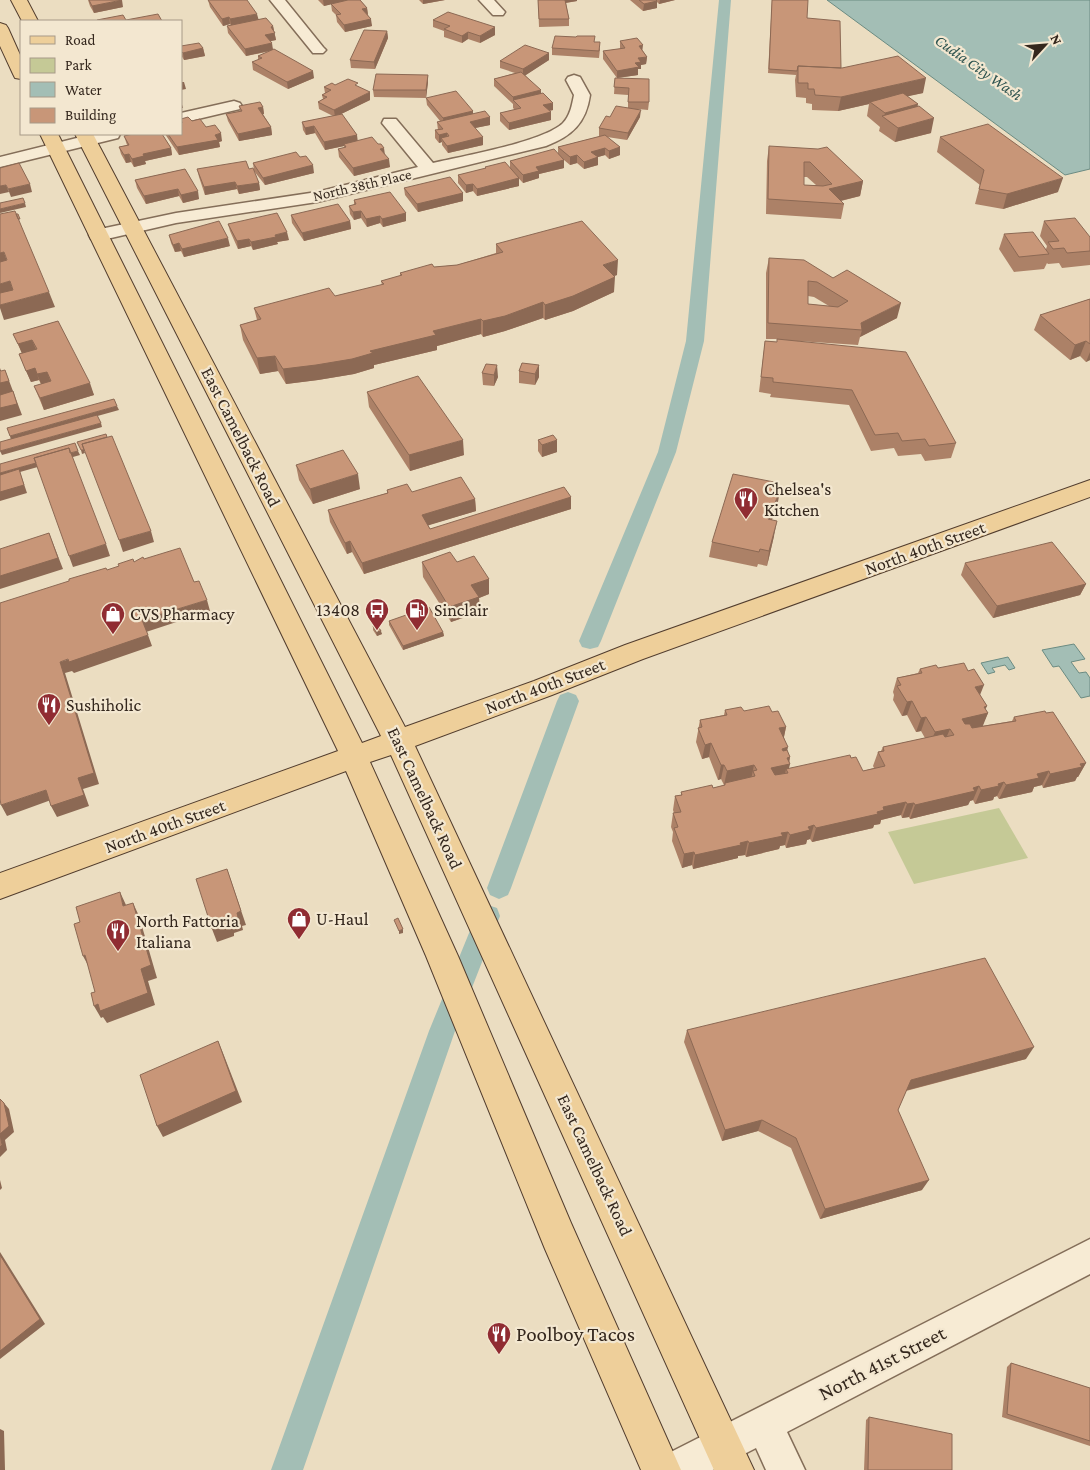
<svg xmlns="http://www.w3.org/2000/svg" width="1090" height="1470" font-family="'Crimson Pro',serif">
<style>
.green{fill:#c5c996}
.water{fill:#a3beb5;stroke:#6b8b82}
.lines{fill:none;stroke-linecap:round;stroke-linejoin:round}
.canal{fill:#a3beb5;fill-rule:evenodd}
.minor-casing{stroke:#846e59;stroke-width:3}
.major-casing{stroke:#523d2e;stroke-width:2}
.minor{fill:#f7ebd4;fill-rule:evenodd}
.major{fill:#eecf9a;fill-rule:evenodd}
.wall{fill:#ac8167;fill-rule:evenodd}
.shaded-wall{fill:#8c6954}
.building{fill:#c89678;stroke:#8c6954;fill-rule:evenodd}
.labels{text-anchor:middle;stroke-width:4.5;stroke-linejoin:round;paint-order:stroke}
.far-street-label{font-size:15px;fill:#34271d;stroke:#f3e7d0}
.far-water-label{font-size:16px;font-style:italic;fill:#2d534f;stroke:#f3e7d0}
.street-label{font-size:18px;fill:#34271d;stroke:#f3e7d0}
.poi-label{font-size:18px;fill:#34271d;stroke:#f3e7d0;text-anchor:start}
.near-poi-label{font-size:21px;fill:#34271d;stroke:#f3e7d0;text-anchor:start}
.near-street-label{font-size:21px;fill:#34271d;stroke:#f3e7d0}
</style>
<rect width="100%" height="100%" fill="#ebddc1"/>
<!-- green -->
<path class="green" d="M999,808L1028,858L914,884L888,832Z"/>
<!-- water -->
<path class="water" d="M827,0H1090V169L1065,175Z
M1074,644L1085,659L1071,662L1079,673L1086,672L1090,678V696L1081,698L1059,666L1053,667L1042,650Z
M1008,657L1015,668L1009,670L1005,665L992,668L995,672L988,674L981,663Z"/>
<g class="lines">
<!-- canal -->
<path class="canal" d="M719,0H731L704,341L676,452L601,641L598,647L590,649L582,647L579,641L658,452L686,341Z
M568,692L576,695L579,701L511,888L508,895L499,899L490,895L487,888L557,701L560,695Z
M488,905L497,908L500,916L455,1031L303,1470H271L429,1031L476,916L479,908Z"/>
<!-- minor casing -->
<g class="minor-casing">
<path id="minor" d="M270,0H285L323,47L326,50L323,53H313Z
M479,0H494L505,12L503,15H493Z
M574,75L580,77L590,95C586,123 572,136 546,146L317,202L176,223L98,241L91,239L89,235L91,231L176,213L317,192L418,167L382,123L384,119H396L433,163C463,156 543,142 563,123C570,116 572,105 574,95L566,80L568,77Z
M234,101L240,103L242,106L240,109L181,123V113Z
M93,134H120L118,138L0,167V157Z
M1090,1239V1274L787,1432L805,1470H766L756,1448L713,1470H655L661,1457Z"/>
</g>
<!-- major casing -->
<g class="major-casing">
<path id="major" d="M11,0H27L38,21H22Z
M0,23L6,25L8,28L21,57V79L15,78L13,74L0,46Z
M40,134H58L362,743L381,736L75,134H93L405,727L534,681L625,645L1090,480V497L643,659L552,695L415,746L754,1470H714L391,755L370,762L458,956L571,1223L681,1470H641L545,1249L426,956L346,771L0,899V873L338,751Z"/>
</g>
<!-- minor -->
<use href="#minor" class="minor"/>
<!-- major -->
<use href="#major" class="major"/>
</g>
<!-- wall -->
<path class="wall" d="M88,0L123,7L94,13L90,6Z
M208,0L258,19L273,26L276,40L270,41L273,50L314,78L288,89L253,70L252,62L258,60V56L271,51L246,56L228,33L227,26L231,25L230,24L223,26L210,7Z
M318,0H360L367,8L368,15L372,26L345,32L337,22L336,15L332,11L331,4L324,6Z
M419,0H445L423,4Z
M538,0L577,1L566,3L569,19V26L539,27Z
M630,0H675L659,4L657,2V8L643,11Z
M772,0L807,18L841,68L923,93L907,96L918,104L917,107L931,133L895,142L879,131L880,127L867,116L869,104L838,111L812,110V104L806,103V98L796,97L795,80L796,75L768,73Z
M433,20L495,35L480,43L468,39L462,43L444,37V31L433,27Z
M387,31L388,38L375,69L351,68L350,60Z
M620,41L643,51L647,57L646,64L641,65V69H638V75L617,78L649,102L648,110L638,109L640,117L627,140L607,137L620,147V155L609,159L605,155L598,157V165L584,169L577,163L570,165L564,160V168L539,174V178L523,183L511,170L519,178V186L477,196L473,191L466,193L458,183V175L485,169V167L510,168V161L558,154V147L601,136H599V128L610,117L628,108V95L614,94L615,78H617L603,59V51L620,49Z
M595,42L600,49L599,58L552,55V48Z
M181,46L203,48L205,56L184,60L181,55Z
M549,53V60L525,75L541,93L553,110L549,111L551,112V120L509,130L500,121V113L515,110L513,108V104L494,86V79L515,73L500,68V61Z
M428,75V82L426,98L374,97L373,90Z
M335,85L359,87L370,100L341,114L357,135V141L385,154L390,167L354,176L339,157L338,149L344,148V146L325,150L315,133L306,135L303,130L302,122L333,116L319,109L318,102L323,99L322,95L325,93L324,87Z
M426,98L473,111V114L490,117V125L475,128L483,145L448,153L442,145V142L439,143L435,138V130H438L437,122L440,121L427,105Z
M239,106L263,107L264,114H263L271,127L272,135L239,141L228,121L226,114L240,111Z
M181,119L192,121L206,127L222,141L219,142L220,147L179,155L165,134H181Z
M131,134H162L171,148L172,155L145,161L146,164L134,167L131,162L126,163L121,154L119,147L127,145L124,136L132,134Z
M940,137L1058,192L1003,209L975,204L980,185L937,152Z
M769,146L863,181L860,196L841,201L844,204L841,219L766,214L767,161ZM804,177H807L816,185H804Z
M300,157L314,173L265,185L254,171L253,163Z
M185,169L199,199L183,203L179,196L146,204L137,188L135,180Z
M197,169H249L259,183L260,190L239,194L237,189L205,195L199,177Z
M404,188L463,193V201L418,212L405,195Z
M354,200L406,213V221L383,227L380,223L367,227L361,218L354,220L350,214L349,206L354,205Z
M291,215L350,221L351,229L304,241L292,223Z
M1044,221L1090,237V265L1062,268L1059,263L1048,264L1047,263L1044,269L1014,272L999,249L1004,234L1046,249L1047,246L1040,236Z
M228,224L289,240L277,242L278,244L253,250L251,246L238,249L230,231Z
M169,235L230,246L184,257L181,251L175,252L171,243Z
M496,244L617,275L614,276V292L573,311L545,320L543,318L505,331L483,337L481,334L437,346V350L374,365V368L354,374L318,380L286,384L278,371L260,374L243,340L240,325L257,320L254,308L335,296L382,285L381,281L400,276V273L434,267L457,265L496,253Z
M769,258L897,318L860,337L858,345L798,341L956,443L951,458L925,461L921,454L898,456L894,448L871,451L849,405L770,397L771,394L759,392L765,341L777,342V339H766V273ZM808,296L814,297L829,306L808,304Z
M1090,299V360L1086,362L1080,356L1070,360L1034,330L1040,315Z
M58,321L94,395L44,410L34,386L41,384L39,380L31,382L19,354L22,353L13,334Z
M522,363L539,377L535,385L519,383V371Z
M486,364L498,377L494,386L483,385L482,373Z
M367,392L464,455L410,471L369,407Z
M538,440L557,452L542,457L538,451Z
M296,465L360,489L313,504L299,480Z
M774,482L772,490L777,507L771,520L774,536L767,566L758,564L757,567L709,557L712,542Z
M387,490L412,492L475,499L476,511L428,525L430,529L571,497V509L364,574L352,552L347,554L330,522L328,510L387,493Z
M422,562H457L489,579V594L479,598L480,612L451,622L423,577Z
M965,563L1086,584L1080,595L993,618L961,575Z
M389,621L443,632L444,636L403,650L389,625Z
M373,626L382,634L377,636L373,630Z
M938,668L980,695L987,706L985,709L988,713L982,726L1012,721L1014,717L1086,763L1078,777H1077L1075,781L1043,788L1042,785L1034,787L1032,792L999,799L997,796L994,797L993,800L975,804L973,800L970,801L968,805L910,819L909,817L902,818L901,815L881,820L880,824L874,825L873,828L812,842L810,839L807,840L806,844L786,848L785,845L780,846L779,849L746,857L745,855L738,856V858L693,869L692,865L682,868L672,841L673,832L671,827L673,813H674L673,810L675,796L681,795V792L713,788L724,785L721,779L718,780L709,757L702,759L696,742L700,720L724,715L725,710L772,712L786,727L784,737L787,751L790,757L789,769L863,771L874,768L873,766L878,752L881,751L883,747L925,738L921,731L916,732L907,715L902,716L893,700L894,695L893,692L897,678L918,673L920,669Z
M687,1030L1026,1059L906,1091L898,1110L922,1190L820,1219L791,1148L758,1131L722,1141L684,1042Z
M1011,1363L1090,1388V1446L1002,1417L1007,1367Z
M869,1417L952,1470H864L866,1420Z"/>
<!-- shaded-wall -->
<path class="shaded-wall" d="M122,0L123,7L94,13L92,6Z
M323,0H346V1L324,6Z
M423,0H445L423,4Z
M564,0H577V1L564,3Z
M660,0H675L659,4Z
M657,1V8L643,11L644,4Z
M367,8L368,15L362,9Z
M257,14L259,21L231,26L230,19Z
M229,17L230,24L223,26L222,19Z
M371,19L372,26L345,32L344,25Z
M273,26L276,40L266,42L265,35L271,27Z
M495,27V35L480,43V36Z
M387,31L388,38L375,69L374,62Z
M468,32V39L462,43V36Z
M272,43L273,50L246,56L245,49Z
M643,45L642,53L639,46Z
M203,48L205,56L184,60L183,53Z
M549,53V60L523,77V69Z
M647,57L646,64L641,65V69H638V75L617,78V71L635,63L638,58Z
M313,71L314,78L288,89L287,82Z
M428,75V82L426,98V90Z
M926,78L923,93L873,104L870,102L869,104L838,111L841,97Z
M181,82H184L186,89L181,90Z
M541,90V98L513,100V97Z
M370,92V100L335,117L334,110Z
M181,101L183,108H181Z
M553,103V110L543,112V105Z
M918,104L914,119L884,117L885,113Z
M263,107L264,114L260,115L258,108Z
M641,110L640,117L627,140L628,133Z
M473,111V119L444,125L443,118Z
M551,112V120L509,130V123Z
M490,117V125L470,129V122Z
M934,118L931,133L895,142L898,128Z
M314,126L315,133L306,135L305,128Z
M271,127L272,135L239,141L238,134Z
M221,133L222,141L219,142L220,147L179,155L177,147Z
M447,133V141L441,138L442,142L439,143V135Z
M357,135L358,143L344,144V146L325,150L324,142Z
M483,137V145L448,153L447,146Z
M620,147V155L609,159V151Z
M171,148L172,155L145,161L146,164L134,167L132,159L143,154Z
M384,148L385,155L380,149Z
M605,148V155L598,157V165L584,169V162L591,152Z
M129,154L131,162L126,163L124,155Z
M577,155V163L570,165V157Z
M389,159L390,167L354,176L353,168Z
M564,160V168L539,174V178L523,183V175L536,167Z
M313,165L314,173L265,185L263,178Z
M519,178V186L477,196V189Z
M1063,178L1058,192L1003,209L1007,194Z
M863,181L860,196L831,203L829,189Z
M235,182L237,189L205,195L204,187Z
M259,183L260,190L239,194L237,186Z
M30,184L32,192L11,197L8,189Z
M473,184V191L466,193V185Z
M6,185L9,192L0,194V186Z
M178,189L179,196L146,204L144,196Z
M198,191L199,199L183,203L181,195Z
M463,193V201L418,212L417,204Z
M25,203L26,207L0,213V209Z
M361,211V218L354,220L353,212Z
M406,213V221L383,227L382,219Z
M380,216V223L367,227L366,219Z
M350,221L351,229L304,241L302,233Z
M287,232L289,240L277,242L278,244L253,250L251,242L275,235Z
M228,238L230,246L184,257L182,249Z
M249,239L251,246L238,249L237,241Z
M179,243L181,251L175,252L173,245Z
M4,252L9,267L0,270V253Z
M618,260L617,275L602,280L603,265Z
M615,277L614,292L573,311L545,320V305Z
M10,281L15,296L0,300V284Z
M49,292L55,307L4,320L0,308V305Z
M543,302V318L505,331L483,337V321Z
M901,303L897,318L860,337L862,330L861,323Z
M481,319V334L437,346V350L374,365V368L354,374L318,380L286,384L283,369L370,351L433,331Z
M32,340L37,352L23,356L18,344Z
M1086,341L1080,356L1070,360L1075,345Z
M1090,352V360L1086,362Z
M275,356L278,371L260,374L257,358Z
M497,365L498,377L494,386V375Z
M539,365V377L535,385V374Z
M0,368L5,382V370L22,415L0,421Z
M35,368L39,380L31,382L26,371Z
M47,372L51,383L42,386L37,374Z
M90,383L94,395L44,410L40,398Z
M117,406L119,410L11,440L10,436Z
M101,423L102,427L2,455L0,451Z
M463,440L464,455L410,471L409,455Z
M557,440V452L542,457V445Z
M81,450H84L85,453L82,454Z
M78,451L80,455L20,472L27,493L0,501V473Z
M358,474L360,489L313,504L310,489Z
M780,491L777,507L766,535L768,519Z
M571,497V509L364,574L362,563Z
M475,499L476,511L423,527L422,515Z
M777,521L774,536L767,566L769,551Z
M151,531L154,542L123,552L119,540Z
M49,533L63,569L0,589V576Z
M350,541L352,552L347,554L345,543Z
M106,544L110,556L73,567L69,556Z
M489,579V594L479,598L480,612L451,622L449,607L471,585Z
M1086,584L1080,595L993,618L997,606Z
M207,600L210,611L146,632L142,620Z
M381,631L382,634L377,636L376,632Z
M443,632L444,636L403,650V646Z
M148,635L152,646L74,673L72,671L65,673L99,784L83,789L89,806L57,817L51,806L78,778L60,662Z
M984,685L978,700L975,687Z
M912,701L907,715L902,716L907,702Z
M987,706L983,714L988,713L982,728L956,733L962,719L984,707Z
M926,717L921,731L916,732L921,718Z
M786,727L783,741L779,728Z
M950,729L944,743L929,746L935,732Z
M711,743L709,757L702,759L705,745Z
M788,747L785,761L782,749Z
M790,757L788,764H790L786,778L788,773L786,769L784,779L768,782L771,768L787,758Z
M1086,763L1078,777H1077L1075,781L1043,788L1050,774Z
M721,765H724L721,779L718,780Z
M754,765L751,780L725,783L724,785L727,771Z
M1049,771L1042,785L1034,787L1032,792L999,799L1006,785L1037,774Z
M1004,782L997,796L994,797L993,800L975,804L981,790L998,784Z
M979,786L973,800L970,801L968,805L910,819L915,805Z
M46,790L51,800L7,816L1,805Z
M906,802L901,815L881,820L880,824L874,825L873,828L812,842L816,828L877,812L883,807Z
M914,803L909,817L902,818L907,804Z
M814,825L810,839L807,840L806,844L786,848L790,835L808,827Z
M788,832L785,845L780,846L779,849L746,857L749,843L781,833Z
M748,841L745,855L738,856V858L693,869L695,855Z
M694,852L692,865L682,868L684,854Z
M227,869L246,925L242,926L243,930L234,933V936L217,942L212,929L229,920L237,913Z
M120,892L126,905L123,906Z
M133,903L139,916L157,978L148,981L155,1005L107,1023L103,1017L101,1018L94,1006L141,969Z
M403,929V933L399,934V931Z
M85,955L90,969L83,956Z
M218,1041L223,1053L242,1102L163,1137L157,1126Z
M1034,1047L1026,1059L904,1091L911,1080Z
M4,1103L9,1109L14,1132L5,1140L7,1150L0,1157V1134Z
M762,1120L758,1131L722,1141L725,1130Z
M0,1180L2,1188L0,1190Z
M929,1180L922,1190L820,1219L825,1209Z
M0,1252L45,1324L0,1359Z
M0,1429L4,1431L5,1470H0Z"/>
<!-- building -->
<path class="building" d="M89,0H122L92,6Z
M208,0H247L257,14L230,19L229,17L222,19Z
M348,0H360L367,8L362,9L371,19L344,25L336,15L341,14L331,4Z
M538,0H565L569,19H539Z
M639,0H656L657,1L644,4Z
M772,0H808L807,18L840,21L841,68L798,66L797,71L769,69Z
M448,12L495,27L480,36L468,32L462,36L444,29L450,26L433,20Z
M158,14L162,21H98L97,20L123,15L126,20Z
M266,18L273,26L271,27L275,33L265,35L272,43L245,49L227,26Z
M364,30L387,31L374,62L350,60Z
M555,36L576,37L577,36H595L594,42H600L599,51L552,48Z
M637,38L643,45L639,46L647,57L638,58L641,62L635,63L639,67L617,71L603,51L625,48L620,41Z
M199,43L203,48L183,53L181,51V46Z
M525,45L549,53L523,69L500,61Z
M274,49L313,71L287,82L252,62L262,58L258,56Z
M898,56L926,78L841,97L815,95L814,89H808V83H798V66L842,68Z
M521,72L541,90L513,97L494,79Z
M376,74L428,75L426,90H373Z
M615,78L649,79V102H628L629,88L614,87Z
M348,79L358,83L355,85L370,92L334,110L318,102L327,97L322,95L331,90L324,87L332,83L335,85Z
M456,91L473,111L443,118L426,98Z
M543,93L553,103L543,105L551,112L509,123L500,113L521,108L513,100Z
M903,93L918,104L885,113L870,102Z
M260,102L263,107L258,108L271,127L238,134L226,114L242,111L239,106Z
M616,106L641,110L628,133L599,128L606,116L610,117Z
M919,106L934,118L898,128L882,116Z
M485,111L490,117L470,122L483,137L447,146L441,138L449,136L447,133L439,135L435,130L443,129L437,122Z
M342,114L357,135L324,142L314,126L305,128L302,122Z
M188,117L192,121L200,119L206,127L215,125L221,133L215,135L218,140L177,147L168,134H181V123H182L181,119Z
M988,124L1063,178L1007,194L979,189L984,170L940,137Z
M133,134H162L171,148L143,154L144,156L132,159L129,154L124,155L119,147L129,145L124,136Z
M605,135L620,147L609,151L605,148L591,152L598,157L584,162L577,155L570,157L558,147Z
M372,137L378,144H381L384,148L380,149L389,159L353,168L338,149L346,147L344,144Z
M769,146L818,149L827,147L863,181L829,189L844,204L768,199ZM804,162H810L832,184L823,186L804,185Z
M554,149L564,160L536,167L539,171L523,175L510,161Z
M296,152L300,157L306,156L313,165L263,178L253,163Z
M246,161L249,169L253,168L259,183L237,186L235,182L204,187L197,169Z
M505,162L519,178L477,189L473,184L466,185L458,175L486,168L485,167Z
M19,163L30,184L8,189L6,185L0,186V168Z
M185,169L198,191L181,195L178,189L144,196L135,180Z
M450,177L463,193L417,204L404,188Z
M390,192L406,213L382,219L380,216L366,219L361,211L353,212L349,206L356,204L354,200Z
M23,198L25,203L0,209V203Z
M338,204L350,221L302,233L291,215Z
M15,211L49,292L0,305V293L13,290L10,281L0,284V262L7,260L4,252L0,253V214Z
M277,213L287,232L275,235L276,237L251,242L249,239L237,241L228,224Z
M16,214H18L20,219H18Z
M1075,218L1090,237V251L1067,253L1064,248L1053,249L1048,242L1059,241L1044,221Z
M219,221L228,238L182,249L179,243L173,245L169,235Z
M582,221L618,260L603,265L615,277L573,296L545,305L543,302L505,316L483,321L481,319L433,331L436,335L370,351L373,353L352,359L316,365L283,369L275,356L257,358L240,325L261,319L254,308L329,288L335,296L384,284L381,281L402,275L400,273L432,264L434,267L457,265L503,252L496,244Z
M1033,232L1049,254L1019,257L1004,234Z
M769,258L804,260L833,278L847,270L901,303L861,323L862,330L768,323ZM808,281L817,282L848,301L838,307L808,304Z
M1090,299V344L1086,341L1075,345L1040,315Z
M58,321L90,383L40,398L34,386L51,381L47,372L37,374L35,368L26,371L19,354L37,349L32,340L18,344L13,334Z
M777,339L906,352L956,443L929,446L925,439L902,441L898,433L875,435L852,390L773,382V378L761,377L765,341L777,342Z
M522,363L539,365L535,374L519,371Z
M486,364L497,365L494,375L482,373Z
M0,370L1,371L5,370L9,381L0,383Z
M418,376L463,440L409,455L367,392Z
M13,391L17,404L0,408V395Z
M114,399L117,406L10,436L7,428Z
M97,415L101,423L0,451V442Z
M106,434L107,437L82,444L84,450H81L77,442Z
M553,435L557,440L542,445L538,440Z
M112,436L151,531L119,540L82,444Z
M75,443L78,451L70,453L69,448L34,458L36,463L0,473V464Z
M69,448L106,544L69,556L34,458Z
M343,450L358,474L310,489L296,465Z
M19,469L24,485L0,492V475Z
M733,474L774,482L771,490L780,491L768,519L777,521L769,551L760,549L759,552L712,542Z
M461,477L475,499L422,515L430,529L564,487L571,497L362,563L350,541L345,543L328,510L388,493L387,490L407,484L412,492Z
M49,533L58,558L0,576V549Z
M1052,542L1086,584L997,606L965,563Z
M180,548L194,582L199,581L207,600L142,620L148,635L69,662L68,659L60,662L94,773L78,778L84,795L51,806L46,790L1,805L0,799V603L69,581V579L106,568L107,570L119,566L118,564L133,559L134,562L143,557L144,559Z
M450,552L457,562L474,556L489,579L471,585L479,597L449,607L422,562Z
M429,607L443,632L403,646L389,621Z
M376,623L381,631L376,632L373,626Z
M964,663L968,671L974,669L984,685L975,687L987,706L984,707L988,713L962,719L965,724H970L972,728L1016,721L1014,717L1045,711L1046,713L1053,712L1086,763L1080,764L1082,767L1050,774L1049,771L1037,774L1039,778L1006,785L1004,782L998,784L999,786L981,790L979,786L973,788L975,791L915,805L914,803L907,804L906,802L883,807L884,810L877,812L878,814L816,828L814,825L808,827L810,830L790,835L788,832L781,833L783,836L749,843L748,841L740,843L741,845L695,855L694,852L684,854L674,828L678,827L673,813L681,812L675,796L682,795L681,792L712,785L713,788L725,785V783L755,776L753,771L757,770L754,765L727,771L724,765H721L711,743L705,745L698,728L702,727L700,720L727,715L725,710L741,707L744,711L769,706L772,712L778,711L786,727L779,728L788,747L782,749L783,751L787,750L790,757L787,758L790,764L771,768L775,775L788,773L786,769L850,755L851,758L856,757L863,771L885,766L878,752L884,751L883,747L943,734L945,737L954,735L950,729L935,732L926,717L921,718L912,701L907,702L897,686L901,685L897,678L922,673L920,669L936,665L938,668Z
M227,869L241,911L237,913L238,917L229,920L230,923L212,929L196,879Z
M120,892L123,906L133,903L151,965L141,969L148,993L100,1011L98,1004L94,1006L91,993L95,992L85,955L83,956L74,924L80,922L76,907Z
M398,918L403,929L399,931L394,920Z
M985,958L1034,1047L911,1080L898,1110L929,1180L825,1209L796,1138L762,1120L725,1130L687,1030Z
M218,1041L236,1091L157,1126L140,1075Z
M0,1099L4,1103L9,1126L0,1134L2,1145L0,1147Z
M0,1255L40,1319L0,1351Z
M1011,1363L1090,1388V1441L1007,1414Z
M869,1417L952,1434V1470H868Z"/>
<!-- icons -->
<defs>
<g id="restaurant-pin" transform="scale(1.25)"><path d="M0 17L-7.5 6A9.5 9.5 0 1 1 7.5 6Z" fill="#902c32" stroke="#f3e7d0"/><path d="M-5-6h1v4h1v-4h1v4h1v-4h1v5L-1.5 .5V6h-2V.5L-5-1ZM5-6V6H3V1.5H1.5Q1.5-4 5-6Z" fill="#fff"/></g>
<g id="bus-pin" transform="scale(1.25)"><path d="M0 17L-7.5 6A9.5 9.5 0 1 1 7.5 6Z" fill="#902c32" stroke="#f3e7d0"/><path d="M-5-6H5V4H4V6H2V4H-2V6H-4V4H-5ZM-3.5-4V0h7V-4ZM-3.5 1.2v1.5H-2V1.2ZM2 1.2v1.5H3.5V1.2Z" fill="#fff"/></g>
<g id="fuel-pin" transform="scale(1.25)"><path d="M0 17L-7.5 6A9.5 9.5 0 1 1 7.5 6Z" fill="#902c32" stroke="#f3e7d0"/><path d="M-5.5-6h7V0h2V4h1.3V-2.5L3-4.5l.8-.8L6-3V5H2.5V1h-1V6h-7ZM-4.2-4.7v3.2H.2V-4.7Z" fill="#fff"/></g>
<g id="shop-pin" transform="scale(1.25)"><path d="M0 17L-7.5 6A9.5 9.5 0 1 1 7.5 6Z" fill="#902c32" stroke="#f3e7d0"/><path d="M-5-2.5h2.3a2.7 3.5 0 0 1 5.4 0H5L5.5 6h-11ZM-1.5-2.5h3a1.5 2.3 0 0 0-3 0Z" fill="#fff"/></g>
</defs>
<g fill-rule="evenodd">
<use href="#restaurant-pin" x="746" y="499"/>
<use href="#bus-pin" x="377" y="610"/>
<use href="#fuel-pin" x="417" y="610"/>
<use href="#shop-pin" x="113" y="614"/>
<use href="#restaurant-pin" x="49" y="705"/>
<use href="#shop-pin" x="299" y="919"/>
<use href="#restaurant-pin" x="118" y="931"/>
<use href="#restaurant-pin" x="499" y="1334"/>
</g>
<g class="labels">
<!-- far-street labels -->
<g class="far-street-label">
<text transform="translate(362 185) rotate(-13)" y="5">North 38th Place</text>
</g>
<!-- far-water labels -->
<g class="far-water-label">
<text transform="translate(979 67) rotate(35)" y="6">Cudia City Wash</text>
</g>
<!-- street labels -->
<g class="street-label">
<text transform="translate(241 437) rotate(63)" y="6">East Camelback Road</text>
<text transform="translate(925 548) rotate(-20)" y="6">North 40th Street</text>
<text transform="translate(545 686) rotate(-21)" y="6">North 40th Street</text>
<text transform="translate(425 798) rotate(65)" y="6">East Camelback Road</text>
<text transform="translate(165 826) rotate(-20)" y="6">North 40th Street</text>
<text transform="translate(595 1165) rotate(65)" y="6">East Camelback Road</text>
</g>
<!-- poi labels -->
<g class="poi-label">
<text x="764" y="495">Chelsea's<tspan x="764" dy="21">Kitchen</tspan></text>
<text x="360" y="616" text-anchor="end">13408</text>
<text x="434" y="616">Sinclair</text>
<text x="130" y="620">CVS Pharmacy</text>
<text x="66" y="711">Sushiholic</text>
<text x="316" y="925">U-Haul</text>
<text x="136" y="927">North Fattoria<tspan x="136" dy="21">Italiana</tspan></text>
</g>
<!-- near-poi labels -->
<g class="near-poi-label">
<text x="516" y="1341">Poolboy Tacos</text>
</g>
<!-- near-street labels -->
<g class="near-street-label">
<text transform="translate(882 1363) rotate(-27)" y="7">North 41st Street</text>
</g>
</g>
<!-- legend -->
<rect x="20" y="20" width="162" height="115" fill="#f3e7d0" stroke="#a79a88"/>
<rect x="30" y="36" width="25" height="8" fill="#eecf9a" stroke="#a79a88"/>
<text x="65" y="45" font-size="15" fill="#34271d">Road</text>
<rect x="30" y="58" width="25" height="15" fill="#c5c996" stroke="#a79a88"/>
<text x="65" y="70" font-size="15" fill="#34271d">Park</text>
<rect x="30" y="82" width="25" height="15" fill="#a3beb5" stroke="#a79a88"/>
<text x="65" y="95" font-size="15" fill="#34271d">Water</text>
<rect x="30" y="108" width="25" height="15" fill="#c89678" stroke="#a79a88"/>
<text x="65" y="120" font-size="15" fill="#34271d">Building</text>
<!-- north arrow -->
<g transform="translate(1045 45) rotate(64)" stroke="#f3e7d0" stroke-width="4" paint-order="stroke">
<path d="M0-4L9 19L0 12L-9 19Z" fill="#34271d"/>
<text y="-8" font-size="14" font-weight="bold" text-anchor="middle" fill="#34271d">N</text>
</g>
</svg>
